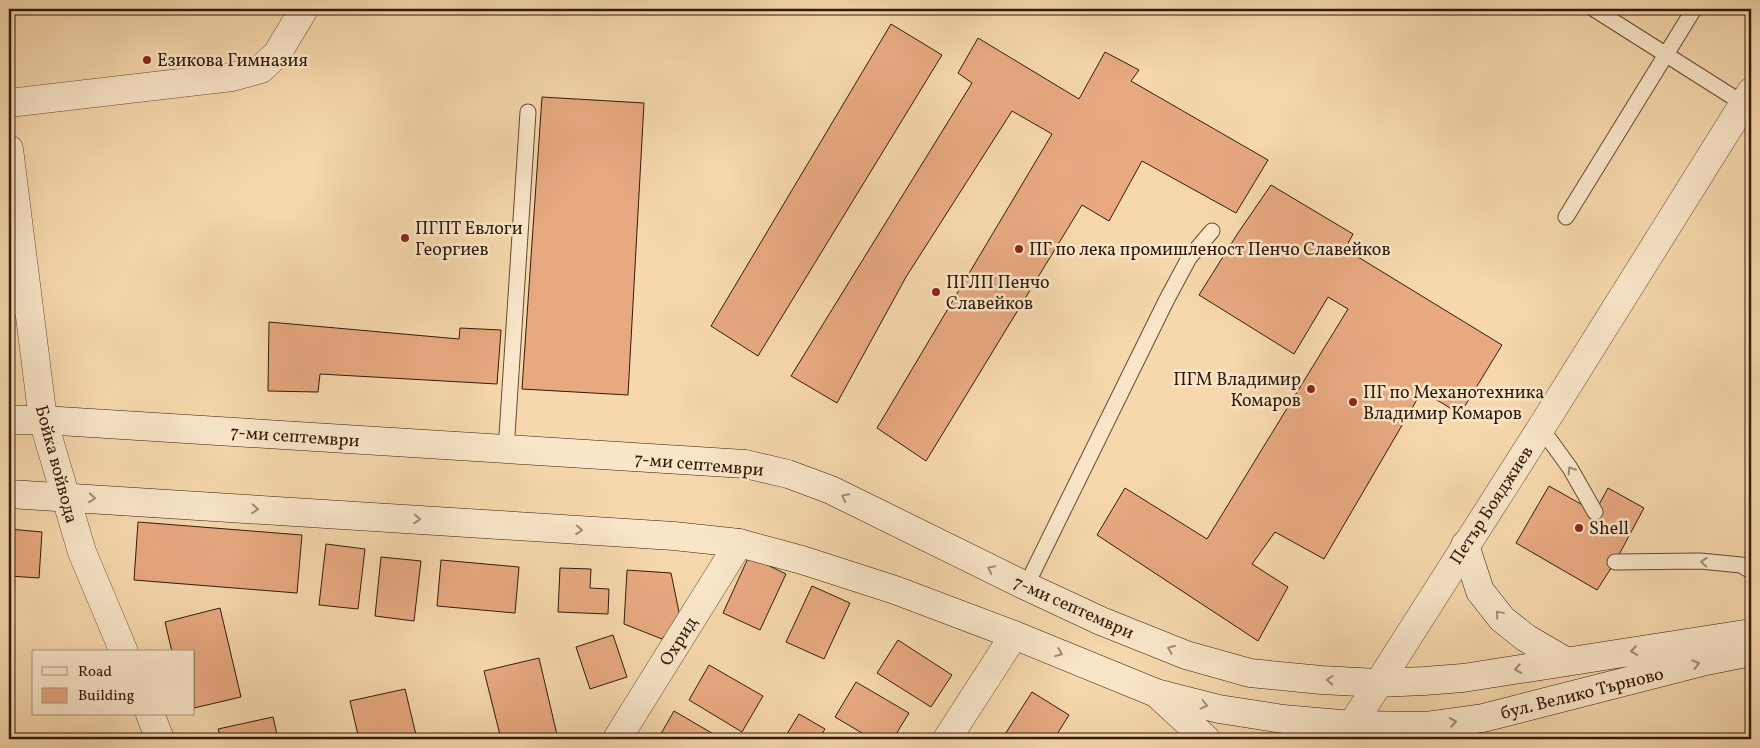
<svg xmlns="http://www.w3.org/2000/svg" width="1760" height="748" font-family="Vollkorn,serif">
<style>
.building{fill:#e8a981;stroke:#321b0c}
.lines{fill:none;stroke-linecap:round;stroke-linejoin:round}
.lane-casing{stroke:#634a34;stroke-width:17}
.street-casing{stroke:#634a34;stroke-width:29}
.secondary-casing{stroke:#321b0c;stroke-width:29}
.lane{stroke:#f9e6c9;stroke-width:15}
.street{stroke:#f9e6c9;stroke-width:28}
.secondary{stroke:#f9e6c9;stroke-width:28}
.oneway{stroke:#9f8b74}
.poi-dot{fill:#8f2418;stroke:#f9e6c9;stroke-width:2}
.labels{text-anchor:middle;stroke-width:5;stroke-linejoin:round;paint-order:stroke}
.poi-label{font-size:18px;fill:#321b0c;stroke:#f9e6c9;text-anchor:start}
.street-label{font-size:18px;fill:#321b0c;stroke:#f9e6c9}
</style>
<rect width="100%" height="100%" fill="#f6d8ac"/>
<filter id="stains"><feTurbulence type="fractalNoise" baseFrequency=".004" numOctaves="4"/><feColorMatrix values="0 0 0 0 .2 0 0 0 0 .09 0 0 0 0 .02 0 0 0 .5 -.17"/></filter>
<radialGradient id="worn" r=".72"><stop offset=".6" stop-color="#630" stop-opacity="0"/><stop offset="1" stop-color="#630" stop-opacity=".3"/></radialGradient>
<!-- building -->
<path class="building" d="M891,24L942,55L758,356L711,326Z
M978,38L1079,99L1105,52L1139,70L1131,81L1268,160L1236,213L1142,161L1109,221L1082,205L926,461L877,428L1052,134L1012,111L906,277L837,403L791,376L972,83L958,73Z
M542,97L644,103L628,395L522,389Z
M1271,185L1353,234L1345,249L1502,345L1460,414L1422,391L1324,559L1275,532L1252,564L1288,587L1258,641L1097,535L1125,488L1207,539L1348,309L1328,297L1294,354L1199,295L1238,233Z
M269,322L459,339L460,328L501,330L497,384L320,374L318,392L268,391Z
M1549,486L1595,512L1608,488L1644,508L1615,562L1597,590L1516,543Z
M138,522L302,535L297,593L134,580Z
M9,529L42,532L39,578L9,576Z
M326,544L365,549L358,609L319,605Z
M749,556L786,574L760,630L723,613Z
M381,557L421,561L414,621L375,616Z
M441,560L519,567L515,613L437,606Z
M560,568L591,569L590,588L609,589L608,614L558,612Z
M627,570L671,573L680,617L662,639L624,624Z
M812,586L850,603L824,659L786,642Z
M220,608L241,697L194,708V652H172L165,622Z
M613,635L627,677L590,689L576,647Z
M898,640L952,675L931,707L877,673Z
M539,658L558,739H501L484,671Z
M709,665L763,696L742,732L689,700Z
M856,682L909,713L893,739H872L835,717Z
M405,689L417,739H359L350,701Z
M1032,692L1069,715L1054,739H1002Z
M674,711L722,739H658Z
M799,714L825,729L819,739H784Z
M273,717L278,739H221L218,729Z"/>
<g class="lines">
<!-- lane casing -->
<g class="lane-casing">
<path id="lane" d="M1594,9L1744,104
M1566,217L1694,9
M9,305L30,311
M1541,428L1570,468L1595,512
M506,450L528,112
M1615,562L1700,561L1741,565L1751,571
M1026,586L1166,301L1189,258L1212,231"/>
</g>
<!-- street casing -->
<g class="street-casing">
<path id="street" d="M9,103L232,77L261,69L277,54L304,9
M9,149L43,420L82,552L124,652
M1156,693L1206,739
M150,714L160,739
M617,739L739,543
M947,739L1014,635
M1343,739L1541,428L1751,92"/>
</g>
<!-- secondary casing -->
<g class="secondary-casing">
<path id="secondary" d="M9,420H43L745,464L788,474L831,490L1026,586L1101,621L1186,655L1250,673L1321,680L1378,683L1424,681L1463,678L1751,633
M9,494L674,536L739,543L802,560L895,590L1014,635L1156,693L1219,709L1283,719L1352,725L1425,726L1483,718L1706,661L1751,652
M1465,545L1480,591L1502,619L1526,638L1567,662"/>
</g>
<!-- lane -->
<use href="#lane" class="lane"/>
<!-- street -->
<use href="#street" class="street"/>
<!-- secondary -->
<use href="#secondary" class="secondary"/>
</g>
<!-- one-way arrows -->
<defs><path id="oneway-chevron" d="M-2-3.5L2.5 0L-2 3.5" fill="none" stroke-width="1.6" stroke-linecap="round" stroke-linejoin="round" transform="scale(1.25)"/></defs>
<g class="oneway">
<use href="#oneway-chevron" transform="translate(1571 470) rotate(-122)"/>
<use href="#oneway-chevron" transform="translate(845 497) rotate(-154)"/>
<use href="#oneway-chevron" transform="translate(92 498) rotate(4)"/>
<use href="#oneway-chevron" transform="translate(255 509) rotate(4)"/>
<use href="#oneway-chevron" transform="translate(417 519) rotate(4)"/>
<use href="#oneway-chevron" transform="translate(579 530) rotate(4)"/>
<use href="#oneway-chevron" transform="translate(1704 562) rotate(-176)"/>
<use href="#oneway-chevron" transform="translate(991 569) rotate(-154)"/>
<use href="#oneway-chevron" transform="translate(1499 614) rotate(-130)"/>
<use href="#oneway-chevron" transform="translate(1171 649) rotate(-158)"/>
<use href="#oneway-chevron" transform="translate(1634 651) rotate(171)"/>
<use href="#oneway-chevron" transform="translate(1059 653) rotate(22)"/>
<use href="#oneway-chevron" transform="translate(1696 664) rotate(-14)"/>
<use href="#oneway-chevron" transform="translate(1518 669) rotate(171)"/>
<use href="#oneway-chevron" transform="translate(1330 680) rotate(-177)"/>
<use href="#oneway-chevron" transform="translate(1204 705) rotate(14)"/>
<use href="#oneway-chevron" transform="translate(1453 722) rotate(-8)"/>
</g>
<!-- markers -->
<g class="poi-dot">
<circle cx="147" cy="60" r="5"/>
<circle cx="405" cy="238" r="5"/>
<circle cx="1019" cy="249" r="5"/>
<circle cx="936" cy="292" r="5"/>
<circle cx="1311" cy="389" r="5"/>
<circle cx="1353" cy="402" r="5"/>
<circle cx="1579" cy="528" r="5"/>
</g>
<g class="labels">
<!-- poi labels -->
<g class="poi-label">
<text x="157" y="66">Езикова Гимназия</text>
<text x="415" y="234">ПГПТ Евлоги<tspan x="415" dy="21">Георгиев</tspan></text>
<text x="1029" y="255">ПГ по лека промишленост Пенчо Славейков</text>
<text x="946" y="288">ПГЛП Пенчо<tspan x="946" dy="21">Славейков</tspan></text>
<text x="1301" y="385" text-anchor="end">ПГМ Владимир<tspan x="1301" dy="21">Комаров</tspan></text>
<text x="1363" y="398">ПГ по Механотехника<tspan x="1363" dy="21">Владимир Комаров</tspan></text>
<text x="1589" y="534">Shell</text>
</g>
<!-- street labels -->
<g class="street-label">
<text transform="translate(295 436) rotate(4)" y="6">7-ми септември</text>
<text transform="translate(57 464) rotate(75)" y="6">Бойка войвода</text>
<text transform="translate(699 464) rotate(5)" y="6">7-ми септември</text>
<text transform="translate(1491 505) rotate(-57)" y="6">Петър Бояджиев</text>
<text transform="translate(1074 607) rotate(24)" y="6">7-ми септември</text>
<text transform="translate(678 641) rotate(-58)" y="6">Охрид</text>
<text transform="translate(1582 693) rotate(-14)" y="6">бул. Велико Търново</text>
</g>
</g>
<!-- margin -->
<rect width="1760" height="748" fill="none" stroke="#f6d8ac" stroke-width="30"/>
<rect x="10" y="10" width="1740" height="728" fill="none" stroke="#321b0c" stroke-width="2.5"/>
<rect x="15" y="15" width="1730" height="718" fill="none" stroke="#321b0c"/>
<!-- legend -->
<rect x="32" y="650" width="162" height="65" fill="#f9e6c9" stroke="#a9957d"/>
<rect x="42" y="667" width="25" height="8" fill="#f9e6c9" stroke="#a9957d"/>
<text x="78" y="676" font-size="15" fill="#321b0c">Road</text>
<rect x="42" y="688" width="25" height="15" fill="#e8a981" stroke="#a9957d"/>
<text x="78" y="700" font-size="15" fill="#321b0c">Building</text>
<rect width="100%" height="100%" filter="url(#stains)"/>
<rect width="100%" height="100%" fill="url(#worn)"/>
</svg>
